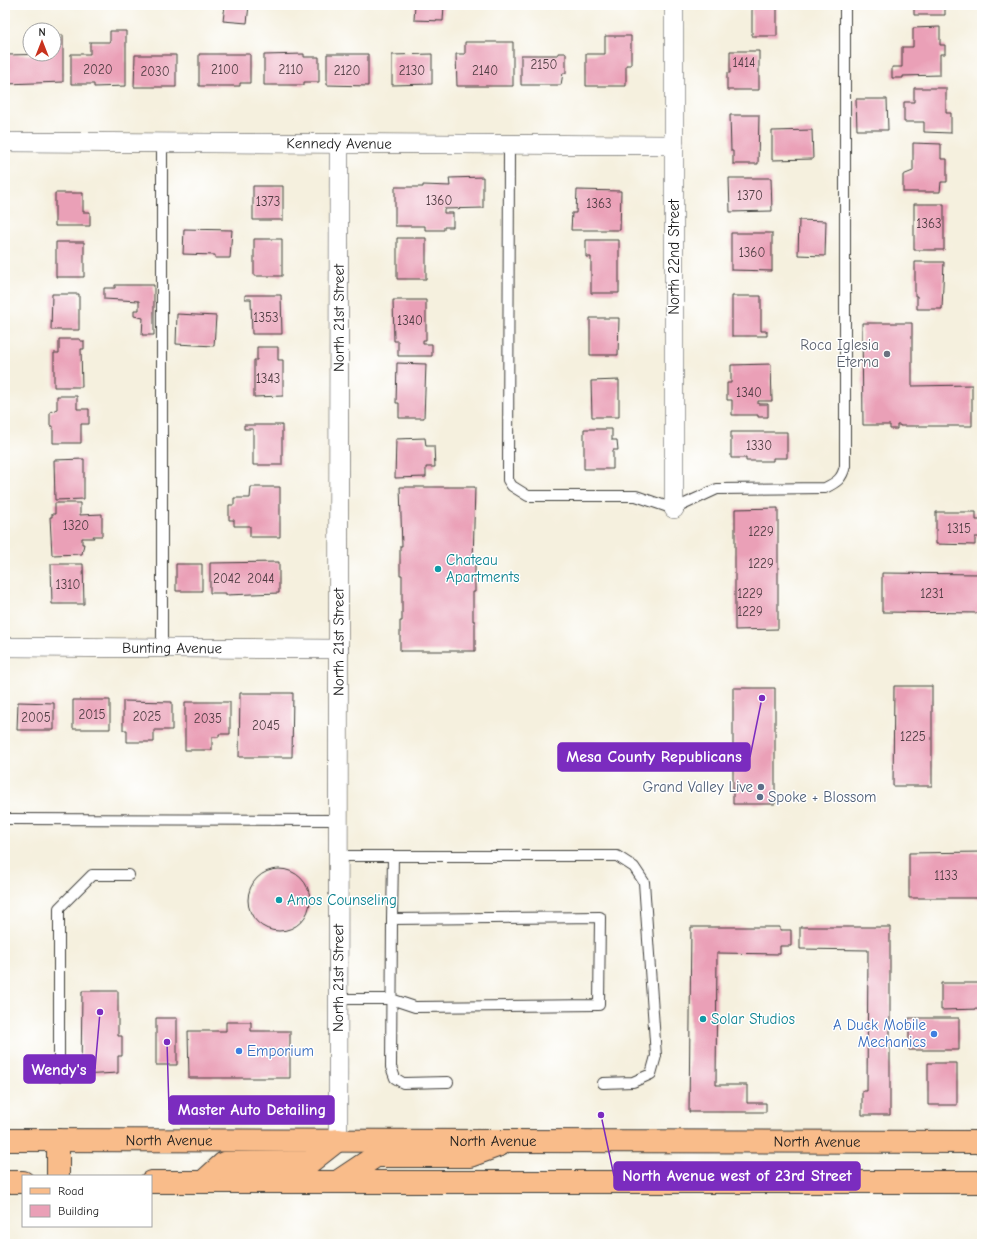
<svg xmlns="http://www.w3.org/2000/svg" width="987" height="1249" font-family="'Comic Neue',sans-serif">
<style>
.building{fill:#eaa0b7}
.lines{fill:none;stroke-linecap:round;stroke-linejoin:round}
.service-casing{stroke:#3d3c39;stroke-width:12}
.minor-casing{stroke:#3d3c39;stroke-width:20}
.primary-casing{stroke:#3d3c39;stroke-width:24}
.service{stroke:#fff;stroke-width:10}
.minor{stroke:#fff;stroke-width:19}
.primary{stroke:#f9bc8a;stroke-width:22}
.worship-dot{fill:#6b7280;stroke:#fff;stroke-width:1.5}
.culture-dot{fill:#0f9aa8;stroke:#fff;stroke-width:1.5}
.service-dot{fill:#5c6f8a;stroke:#fff;stroke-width:1.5}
.shop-dot{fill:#3f7fe0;stroke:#fff;stroke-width:1.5}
.labels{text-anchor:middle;stroke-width:3;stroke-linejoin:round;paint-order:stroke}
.number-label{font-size:13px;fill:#503d43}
.street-label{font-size:15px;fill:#1c1c1c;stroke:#fff}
.worship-label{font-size:15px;fill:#5b616d;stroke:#fff;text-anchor:end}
.culture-label{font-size:15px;fill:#0d838f;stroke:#fff;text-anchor:start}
.service-label{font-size:15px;fill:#4e5e75;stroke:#fff;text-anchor:end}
.shop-label{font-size:15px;fill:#366cbe;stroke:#fff;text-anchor:end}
.leader{fill:none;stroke:#7b2cbf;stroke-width:1.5}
.callout-dot{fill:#7b2cbf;stroke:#fff;stroke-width:1.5}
.callout{fill:#7b2cbf;stroke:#7b2cbf;stroke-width:1.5}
.callout-label{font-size:16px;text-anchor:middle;font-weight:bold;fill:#fff}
</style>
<rect width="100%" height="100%" fill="#fff"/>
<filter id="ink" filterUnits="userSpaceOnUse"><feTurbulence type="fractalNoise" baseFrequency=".025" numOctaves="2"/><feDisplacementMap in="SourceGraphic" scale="8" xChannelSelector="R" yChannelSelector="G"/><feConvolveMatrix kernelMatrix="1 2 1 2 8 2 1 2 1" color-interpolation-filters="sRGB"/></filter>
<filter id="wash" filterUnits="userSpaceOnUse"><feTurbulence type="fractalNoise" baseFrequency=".012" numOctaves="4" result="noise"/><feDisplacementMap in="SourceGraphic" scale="16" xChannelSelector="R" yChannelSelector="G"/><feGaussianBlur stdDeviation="0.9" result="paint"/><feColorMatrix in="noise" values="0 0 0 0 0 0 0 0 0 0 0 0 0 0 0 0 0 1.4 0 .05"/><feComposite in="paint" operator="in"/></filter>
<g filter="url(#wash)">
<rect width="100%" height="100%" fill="#f5f0de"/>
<g id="blocks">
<!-- building -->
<path class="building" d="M225,5H249L247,23L223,21Z
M415,5H444L443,21L414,20Z
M752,5H777V36H752Z
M914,5H945V15H914Z
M940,27V45H945V54H940V75L903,76V78H892V67H902V47H913V28Z
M110,31H126V86L94,87V84H71V54H90V42H110Z
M54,35H63V82L6,84V55L54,54Z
M605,36H631V65H626V86H586V54H605Z
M465,42H513V86H457L456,54H465Z
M730,51H759V90H727V73H730Z
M558,53H566V73H563L561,85H521V55H558Z
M199,54H250V83H240V86H199Z
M304,54V57H319V82H304V85H264V55Z
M327,54H368V86L327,85Z
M432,54V84L392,85V55Z
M135,55H176V87H134Z
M914,88H946V113H951V133L924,132V122H904V102H914Z
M856,99H887L888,130H857Z
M730,115H759L758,164H733V151H731Z
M812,130L813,159L772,160V131Z
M913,143L941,144V159H947V182H941L940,192H903V175L913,171Z
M483,177V208L444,209V213H453V227H444V230H425V226H395V187H423V185L450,186L449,178Z
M729,178H771L772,211L730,212Z
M253,186H283V220H253Z
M577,190L621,191L620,230H571L572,213H576Z
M55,193H83V212H90V226H55Z
M914,204H944V250H914Z
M799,220L826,221L825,256L798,255Z
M184,229L232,230L230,258H215V255L183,254Z
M731,233H772V271L731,270Z
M397,238H426V279H397Z
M254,239H282V276H254Z
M586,240H619V293H591V257H586Z
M56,242H84V277H56Z
M915,262H944L942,309H917V296H915Z
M115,285H154V335H142L143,318L134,316V310H139V301L104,299V288H115Z
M52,294H79V330H51Z
M245,295H281L282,334H252L251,299H245Z
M732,296H761V331H767V336H732Z
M393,300H426V340H423V344H432V356H398V341H394Z
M177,314L216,316L214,346L176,344Z
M590,318H619L618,355H590Z
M862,323H912V386L972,385V426H900V425H897V429H890V425H863Z
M59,339H80V341H84V349H81L82,387H54V353H59Z
M257,347H278V360H283V396L254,397V360H257Z
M397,363L426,364L424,418H399V403H396Z
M771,364L772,401H758V404H768V417H758V415H732V400H727V383H731V365Z
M619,380V417H592L591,381Z
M57,396H77V409H89V424H81V443H53V426H50V412L57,409Z
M244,425H282V465H253V429H244Z
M584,429H612V440H617L618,450H613V469H584Z
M731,432H787V458H773V461H746V458H731Z
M425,438L426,446H434L435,467H426V477L395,478L396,439Z
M84,459V499L55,500L54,460Z
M251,487H280V537H250V526H234V520H229V505H234V498H250Z
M400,487H475L473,563H475V592H473V621H475V651H400V621H402V575H400V546H402Z
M55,503H80V515L102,514V536H93L94,538H82V544H84L82,554L52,555L50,517H52V514H55Z
M778,508V629L735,630V509Z
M936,512H976V520H982V537H975V545L936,544Z
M279,562V593L226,595V593H210V563Z
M51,564H83L84,604H52Z
M176,564H202V591H176Z
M882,573L982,574V613L882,612Z
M894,686H932V786H893Z
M733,688H775V804H733Z
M240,693H293L292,757H239Z
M73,700H110V729H73Z
M123,701L172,702V730H154V742H127V730H123Z
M18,702L54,703V730H17Z
M185,702H230V734H219V737H212V750H185Z
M982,852V898H909V853Z
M248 900a31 31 0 1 1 62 0a31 31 0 1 1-62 0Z
M691,927H780V930H791V946H780V954L717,953L716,1085H747V1103H766V1112H689Z
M800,927H890V1115H862V1091H867L868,950L800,949Z
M941,983H982V1009L941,1010Z
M82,991H118V1036H122V1056H118V1073L81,1075Z
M156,1018H177V1065H156Z
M909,1018H959V1050H909Z
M226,1022H251V1031H290V1078H189L188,1031H226Z
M928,1063H957V1105H928Z"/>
</g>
</g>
<g filter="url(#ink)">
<use href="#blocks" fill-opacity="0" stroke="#3d3c39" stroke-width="1"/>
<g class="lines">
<!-- service casing -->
<g class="service-casing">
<path id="service" d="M162,142V648
M509,143L508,480L512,486L528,496H636L674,509L717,489L825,488C837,482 842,479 845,466V5
M5,819L338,820
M338,856H617L634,867L644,882L656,1056L651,1074L633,1082L603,1083
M392,919L393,857
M338,999H391L415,1007L599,1005L600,917L392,919L391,1067L395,1078L403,1083L448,1082
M59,1076V908L92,875H129"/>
</g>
<!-- minor casing -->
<g class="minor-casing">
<g id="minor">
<path d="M674,5V509"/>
<path id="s1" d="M5,142L674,145"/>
<path id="s2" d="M5,647L339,649"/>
<path id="s3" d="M338,1140L339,143"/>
</g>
</g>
<!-- primary casing -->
<g class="primary-casing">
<g id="primary">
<path id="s4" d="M5,1140L982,1142"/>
<path d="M58,1140V1176"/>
<path d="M5,1182H23"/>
<path d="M151,1182H982"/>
<path d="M203,1182L224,1163L310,1162L338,1140"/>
<path d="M337,1182L376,1156H470L500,1145"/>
</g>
</g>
<!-- service -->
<use href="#service" class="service"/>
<!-- minor -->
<use href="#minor" class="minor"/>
<!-- primary -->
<use href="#primary" class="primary"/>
</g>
</g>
<!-- markers -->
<circle class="worship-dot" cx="887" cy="354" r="4"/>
<g class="culture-dot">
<circle cx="438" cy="569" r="4"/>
<circle cx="279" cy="900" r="4"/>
<circle cx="703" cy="1019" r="4"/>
</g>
<g class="service-dot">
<circle cx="761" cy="787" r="4"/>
<circle cx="760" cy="797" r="4"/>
</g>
<g class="shop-dot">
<circle cx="934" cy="1034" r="4"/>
<circle cx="239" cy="1051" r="4"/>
</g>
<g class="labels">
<!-- number labels -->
<g class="number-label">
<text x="744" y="67">1414</text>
<text x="544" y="69">2150</text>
<text x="98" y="74">2020</text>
<text x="225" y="74">2100</text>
<text x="291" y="74">2110</text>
<text x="347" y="75">2120</text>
<text x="412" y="75">2130</text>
<text x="485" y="75">2140</text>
<text x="155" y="76">2030</text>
<text x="750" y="200">1370</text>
<text x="439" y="205">1360</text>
<text x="268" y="206">1373</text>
<text x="599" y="208">1363</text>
<text x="929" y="228">1363</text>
<text x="752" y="257">1360</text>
<text x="266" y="322">1353</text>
<text x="410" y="325">1340</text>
<text x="268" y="383">1343</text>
<text x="749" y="397">1340</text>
<text x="759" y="450">1330</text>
<text x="76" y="530">1320</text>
<text x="959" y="533">1315</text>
<text x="761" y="536">1229</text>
<text x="761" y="568">1229</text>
<text x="227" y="583">2042</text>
<text x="261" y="583">2044</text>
<text x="68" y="589">1310</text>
<text x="750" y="598">1229</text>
<text x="932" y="598">1231</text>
<text x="750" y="616">1229</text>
<text x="92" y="719">2015</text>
<text x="147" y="721">2025</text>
<text x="36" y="722">2005</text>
<text x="208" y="723">2035</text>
<text x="266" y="730">2045</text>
<text x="913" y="741">1225</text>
<text x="946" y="880">1133</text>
</g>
<!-- street labels -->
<g class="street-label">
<text dy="5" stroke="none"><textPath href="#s1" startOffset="334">Kennedy Avenue</textPath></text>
<text transform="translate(674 257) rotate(-90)" y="5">North 22nd Street</text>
<text dy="5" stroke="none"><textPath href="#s3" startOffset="822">North 21st Street</textPath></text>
<text dy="5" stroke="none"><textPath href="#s3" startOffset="498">North 21st Street</textPath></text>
<text dy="5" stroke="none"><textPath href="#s2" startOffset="167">Bunting Avenue</textPath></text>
<text dy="5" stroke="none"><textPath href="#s3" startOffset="162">North 21st Street</textPath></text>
<text dy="5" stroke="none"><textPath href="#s4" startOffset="164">North Avenue</textPath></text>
<text dy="5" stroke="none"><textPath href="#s4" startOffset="488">North Avenue</textPath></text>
<text dy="5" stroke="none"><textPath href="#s4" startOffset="812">North Avenue</textPath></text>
</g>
<!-- worship labels -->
<g class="worship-label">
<text x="879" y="350">Roca Iglesia<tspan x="879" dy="17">Eterna</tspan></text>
</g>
<!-- culture labels -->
<g class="culture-label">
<text x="446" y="565">Chateau<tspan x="446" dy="17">Apartments</tspan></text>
<text x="287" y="905">Amos Counseling</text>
<text x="711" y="1024">Solar Studios</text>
</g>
<!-- service labels -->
<g class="service-label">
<text x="753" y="792">Grand Valley Live</text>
<text x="768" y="802" text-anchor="start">Spoke + Blossom</text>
</g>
<!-- shop labels -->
<g class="shop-label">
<text x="926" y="1030">A Duck Mobile<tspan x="926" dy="17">Mechanics</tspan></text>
<text x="247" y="1056" text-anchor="start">Emporium</text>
</g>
</g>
<!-- callouts -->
<path class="leader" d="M762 698L750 757M100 1012L95 1069M167 1042L169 1110M601 1115L614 1176"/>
<g class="callout-dot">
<circle cx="762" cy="698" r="4"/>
<circle cx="100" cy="1012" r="4"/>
<circle cx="167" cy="1042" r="4"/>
<circle cx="601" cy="1115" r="4"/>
</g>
<g class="callout">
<rect x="558" y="743" width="192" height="28" rx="4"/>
<rect x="24" y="1055" width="71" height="28" rx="4"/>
<rect x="169" y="1096" width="165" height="28" rx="4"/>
<rect x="614" y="1162" width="246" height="28" rx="4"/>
</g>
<g class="callout-label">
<text x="654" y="762">Mesa County Republicans</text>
<text x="59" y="1075">Wendy's</text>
<text x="252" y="1115">Master Auto Detailing</text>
<text x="737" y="1181">North Avenue west of 23rd Street</text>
</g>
<!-- margin -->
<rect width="987" height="1249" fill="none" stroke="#fff" stroke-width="20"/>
<!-- legend -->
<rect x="22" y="1175" width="130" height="52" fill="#ffffff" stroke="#a4a4a4"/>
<rect x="30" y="1188" width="20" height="6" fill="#f9bc8a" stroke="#a4a4a4"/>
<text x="58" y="1195" font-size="12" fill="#1c1c1c">Road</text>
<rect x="30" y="1205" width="20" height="12" fill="#eaa0b7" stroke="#a4a4a4"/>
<text x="58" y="1215" font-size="12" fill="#1c1c1c">Building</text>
<!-- north arrow -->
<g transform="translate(42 42)"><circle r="19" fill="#ffffff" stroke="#a4a4a4"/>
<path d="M0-3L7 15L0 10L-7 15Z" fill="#c8321e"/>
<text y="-6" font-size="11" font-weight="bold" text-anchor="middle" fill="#1c1c1c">N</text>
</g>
</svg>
